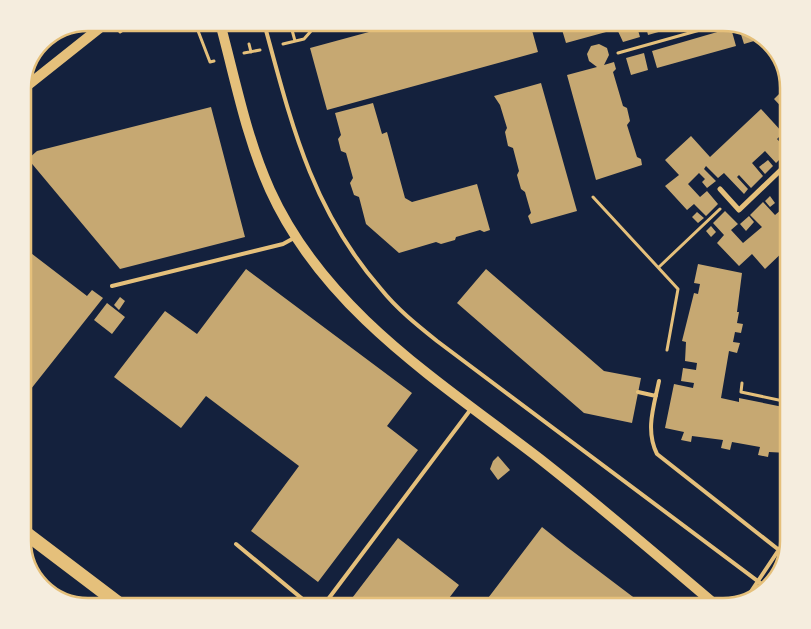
<svg xmlns="http://www.w3.org/2000/svg" width="811" height="629" font-family="Cabin,sans-serif">
<style>
.building{fill:#c6a872}
.lines{fill:none;stroke-linecap:round;stroke-linejoin:round}
.path{stroke:#e5c07b;stroke-width:3}
.service{stroke:#e5c07b;stroke-width:4}
.minor{stroke:#e5c07b;stroke-width:5}
.secondary{stroke:#e5c07b;stroke-width:10}
.trunk{stroke:#e5c07b;stroke-width:14}
.rim{fill:none;stroke:#e5c07b;stroke-width:2.5}
</style>
<rect width="100%" height="100%" fill="#14213d"/>
<!-- building -->
<path class="building" d="M402,23H530L538,52L327,110L310,48Z
M560,23H636L640,37L623,42L617,29L566,43Z
M645,23H682L683,25L648,35Z
M731,28L736,46L657,68L652,51Z
M739,28L763,36L764,38L744,44Z
M599,44L607,48L609,55L604,65L614,62L616,69L613,72L623,106L627,108L630,121L627,125L637,157L641,159L642,165L596,180L567,75L597,67L589,61L587,54L591,46Z
M644,53L648,70L631,75L626,58Z
M785,73L788,88V114L774,99L787,86L779,78Z
M541,83L577,211L531,224L528,216L531,213L525,192L521,189L517,175L519,171L513,148L508,146L505,132L507,128L500,105L494,96Z
M373,103L382,134L387,132L405,198L412,202L477,184L490,230L484,232L480,230L456,237L455,240L441,244L436,242L399,253L366,224L359,197L354,195L350,183L353,178L346,153L341,151L338,139L341,135L335,113Z
M211,107L245,237L120,269L28,159L37,151Z
M761,109L783,133L777,139L788,151L776,163L765,151L752,163L763,176L751,188L739,175L737,177L748,189L744,194L724,173L718,178L706,166L704,169L716,181L707,188L702,182L705,179L699,173L688,184L700,197L707,191L718,204L706,216L694,204L687,210L665,186L679,175L665,160L691,136L710,157Z
M768,160L773,166L765,174L759,167Z
M770,196L775,203L770,207L765,201Z
M763,202L775,215L788,204V247L765,269L752,254L739,266L717,243L724,235L713,223L725,211L738,224L731,230L743,243L762,227L750,215Z
M697,212L704,218L698,223L692,217Z
M749,216L754,222L746,231L740,224Z
M711,226L716,232L711,237L706,231Z
M23,247L87,296L92,290L103,298L23,399Z
M698,264L742,273L737,312H739L737,323L743,324L741,333L735,332L733,342L740,343L737,353L729,351L721,398L739,402V398L788,408V453L769,452L768,457L758,455L760,447L732,442L730,450L721,448L723,440L692,436L691,442L681,440L684,432L665,428L674,384L693,388L694,383L681,381L683,368L696,370L697,363L685,361L686,342L682,341L694,293L698,294L700,284L694,283Z
M246,269L412,393L387,426L418,450L318,582L251,531L299,466L206,396L181,428L114,377L165,311L197,334Z
M486,269L604,371L641,378L632,423L584,413L457,303Z
M120,297L125,301L119,310L114,305Z
M107,303L125,317L112,334L94,320Z
M498,456L510,470L498,480L490,469L493,461Z
M542,527L567,547L645,606H482Z
M398,538L459,585L443,606H346Z"/>
<g class="lines">
<!-- path -->
<path class="path" d="M195,23L210,62L214,61
M292,30L295,41
M120,32L134,23
M42,44L52,36
M249,44L251,52
M283,44L304,39L318,23
M244,53L260,50
M618,53L725,23
M23,111L30,104
M593,197L678,289L667,350
M659,267L720,209
M742,383L741,392L788,402"/>
<!-- service -->
<path class="service" d="M264,23C291,122 311,209 381,289C397,309 417,325 437,341L767,588
M112,286L283,244L294,238
M659,381C654,406 645,430 657,454L779,550
M638,392L656,396
M236,544L311,606
M744,602L788,536
M323,606L471,409"/>
<!-- minor -->
<path class="minor" d="M720,189L739,210L788,163"/>
<!-- secondary -->
<path class="secondary" d="M220,23C235,78 246,137 270,190C325,311 439,381 540,459C600,506 659,557 717,606
M23,89L106,23"/>
<!-- trunk -->
<path class="trunk" d="M23,531L122,606"/>
</g>
<!-- crop -->
<path d="M0 0H811V629H0ZM88 31H723A57 57 0 0 1 780 88V541A57 57 0 0 1 723 598H88A57 57 0 0 1 31 541V88A57 57 0 0 1 88 31Z" fill="#f5edde" fill-rule="evenodd"/>
<path class="rim" d="M88 31H723A57 57 0 0 1 780 88V541A57 57 0 0 1 723 598H88A57 57 0 0 1 31 541V88A57 57 0 0 1 88 31Z"/>
</svg>
